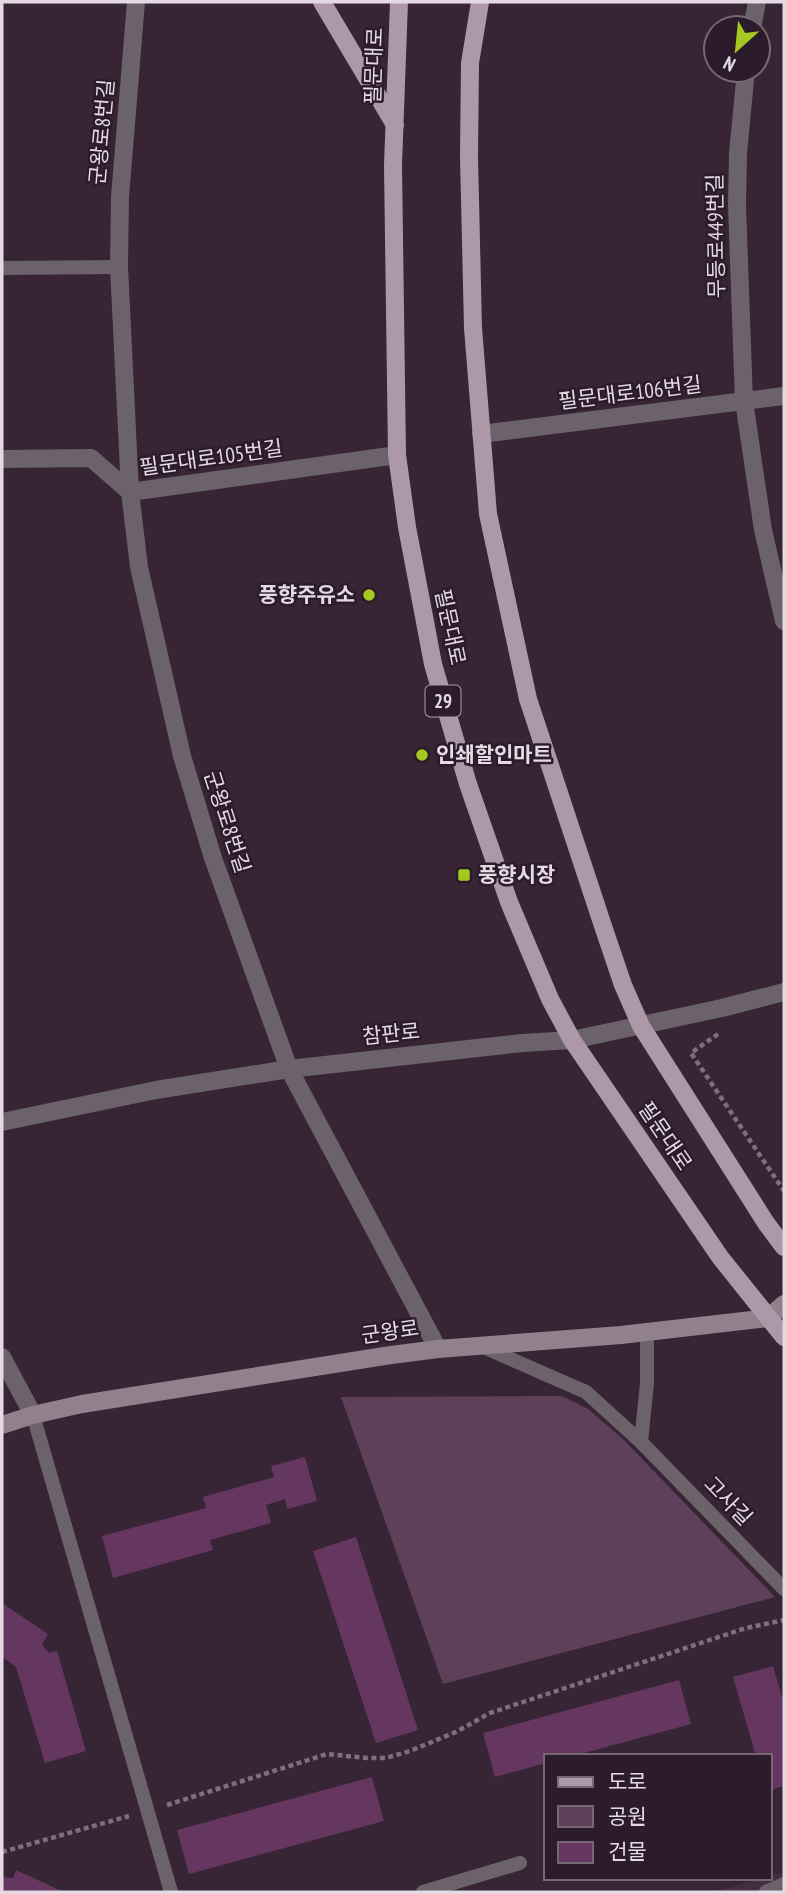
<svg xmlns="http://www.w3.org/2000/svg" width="786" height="1894" font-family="'PT Sans Narrow','Noto Sans KR',sans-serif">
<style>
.built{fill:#442c41}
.green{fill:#5f405b}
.building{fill:#653760}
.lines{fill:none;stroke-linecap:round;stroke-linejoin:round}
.path{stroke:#7f6f7c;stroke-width:4.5;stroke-dasharray:5 3.5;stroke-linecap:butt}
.lane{stroke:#6c626a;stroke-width:14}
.street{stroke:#6c626a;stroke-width:18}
.secondary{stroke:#90818d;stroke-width:18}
.primary{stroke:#ac98a8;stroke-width:18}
.poi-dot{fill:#a6c820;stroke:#2c1b2a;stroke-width:2.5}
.labels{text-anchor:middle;stroke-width:5;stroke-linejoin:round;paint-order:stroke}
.shield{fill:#2c1b2a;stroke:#aea0ac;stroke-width:2}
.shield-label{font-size:19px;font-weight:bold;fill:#e5d9e3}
.street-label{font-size:21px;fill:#e5d9e3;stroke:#2c1b2a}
.poi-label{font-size:21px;font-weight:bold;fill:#e5d9e3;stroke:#2c1b2a;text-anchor:start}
</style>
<rect width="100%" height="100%" fill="#372434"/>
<!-- built -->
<path class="built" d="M784,1872V1892H714L761,1878H770V1876Z"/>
<!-- green -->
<path class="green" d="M562,1396L588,1409L624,1440L775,1597L443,1684L341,1397Z"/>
<!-- building -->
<path class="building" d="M305,1457L317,1501L287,1509L285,1499L266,1505L271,1523L210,1540L213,1550L113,1578L102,1536L206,1508L203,1497L274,1477L271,1466Z
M356,1537L418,1730L376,1743L313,1551Z
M2,1603L48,1634L42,1644L49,1653L57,1651L86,1751L45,1763L16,1667L2,1657Z
M773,1666L784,1704V1786L770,1790V1756H756L733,1677Z
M679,1680L691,1724L573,1756H546V1763L495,1777L483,1733Z
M372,1777L384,1821L189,1874L177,1830Z
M16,1870L64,1892H2V1877L13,1878Z"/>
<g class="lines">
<!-- path -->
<path class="path" d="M718,1034L691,1053L784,1191
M167,1805L327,1754L367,1758H386L410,1751L456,1732L490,1713L746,1628L784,1620
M2,1852L129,1816"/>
<!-- lane -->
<path class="lane" d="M2,268L119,267
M481,1346L586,1392L641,1442L647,1383V1332
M33,1415L171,1892
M641,1442L784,1589
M423,1892L520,1863
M766,1892L784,1884"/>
<!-- street -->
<path class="street" d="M136,2L120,197L119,267L130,492L139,567L182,756L213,858L289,1069L438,1349
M752,28L757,2
M746,70L738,153L737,205L744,401L763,530L784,621
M481,434L784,396
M2,459L91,458L130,492L397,455
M2,1122L156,1090L289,1069L522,1043L572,1040L722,1008L784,992
M2,1357L33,1415"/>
<!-- secondary -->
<path class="secondary" d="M2,1425L33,1415L82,1404L391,1355L438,1349L621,1335L768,1318L784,1304"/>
<!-- primary -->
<path class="primary" d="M322,2L395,125
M399,2L393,165L397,455L407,527L433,664L468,784L509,902L550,999L572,1040L720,1257L784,1337
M480,2L470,63L469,157L473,328L488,514L528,699L603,926L623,985L641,1026L766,1223L784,1247"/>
</g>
<!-- markers -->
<g class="poi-dot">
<circle cx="369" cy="595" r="7"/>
<circle cx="422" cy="755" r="7"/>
<rect x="457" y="868" width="14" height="14" rx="3.5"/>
</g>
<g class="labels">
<!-- shield labels -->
<rect class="shield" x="425.5" y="685.5" width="35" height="31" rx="5"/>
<g class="shield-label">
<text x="443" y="708">29</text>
</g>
<!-- street labels -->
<g class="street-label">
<text transform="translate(374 66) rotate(-88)" y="7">필문대로</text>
<text transform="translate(102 132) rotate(-85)" y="7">군왕로8번길</text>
<text transform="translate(716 236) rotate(-91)" y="7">무등로449번길</text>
<text transform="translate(630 393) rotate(-7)" y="7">필문대로106번길</text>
<text transform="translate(211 458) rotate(-8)" y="7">필문대로105번길</text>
<text transform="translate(450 627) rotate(78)" y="7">필문대로</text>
<text transform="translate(227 822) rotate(72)" y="7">군왕로8번길</text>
<text transform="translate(391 1034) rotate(-6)" y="7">참판로</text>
<text transform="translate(665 1136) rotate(56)" y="7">필문대로</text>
<text transform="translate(390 1332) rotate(-8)" y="7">군왕로</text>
<text transform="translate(728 1501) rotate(46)" y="7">고사길</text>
</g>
<!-- poi labels -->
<g class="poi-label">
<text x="355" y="602" text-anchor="end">풍향주유소</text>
<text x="436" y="762">인쇄할인마트</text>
<text x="478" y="882">풍향시장</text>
</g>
</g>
<!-- border -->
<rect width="786" height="1894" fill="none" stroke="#e5d9e3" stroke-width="7"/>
<!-- legend -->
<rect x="544" y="1754" width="228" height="126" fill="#2c1b2a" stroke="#766774" stroke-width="2"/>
<rect x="558" y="1777" width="35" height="10" fill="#ac98a8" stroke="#766774" stroke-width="2"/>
<text x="608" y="1789" font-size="21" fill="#e5d9e3">도로</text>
<rect x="558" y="1806" width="35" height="21" fill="#5f405b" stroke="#766774" stroke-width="2"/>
<text x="608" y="1824" font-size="21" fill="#e5d9e3">공원</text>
<rect x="558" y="1842" width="35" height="21" fill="#653760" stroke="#766774" stroke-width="2"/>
<text x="608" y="1859" font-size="21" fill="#e5d9e3">건물</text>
<!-- north arrow -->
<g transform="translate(737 49) rotate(207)"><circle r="33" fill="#2c1b2a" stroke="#766774" stroke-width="2"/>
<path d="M0-5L12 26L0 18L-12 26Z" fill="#a6c820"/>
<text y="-10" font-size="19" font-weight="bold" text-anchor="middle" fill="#e5d9e3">N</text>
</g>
</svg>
